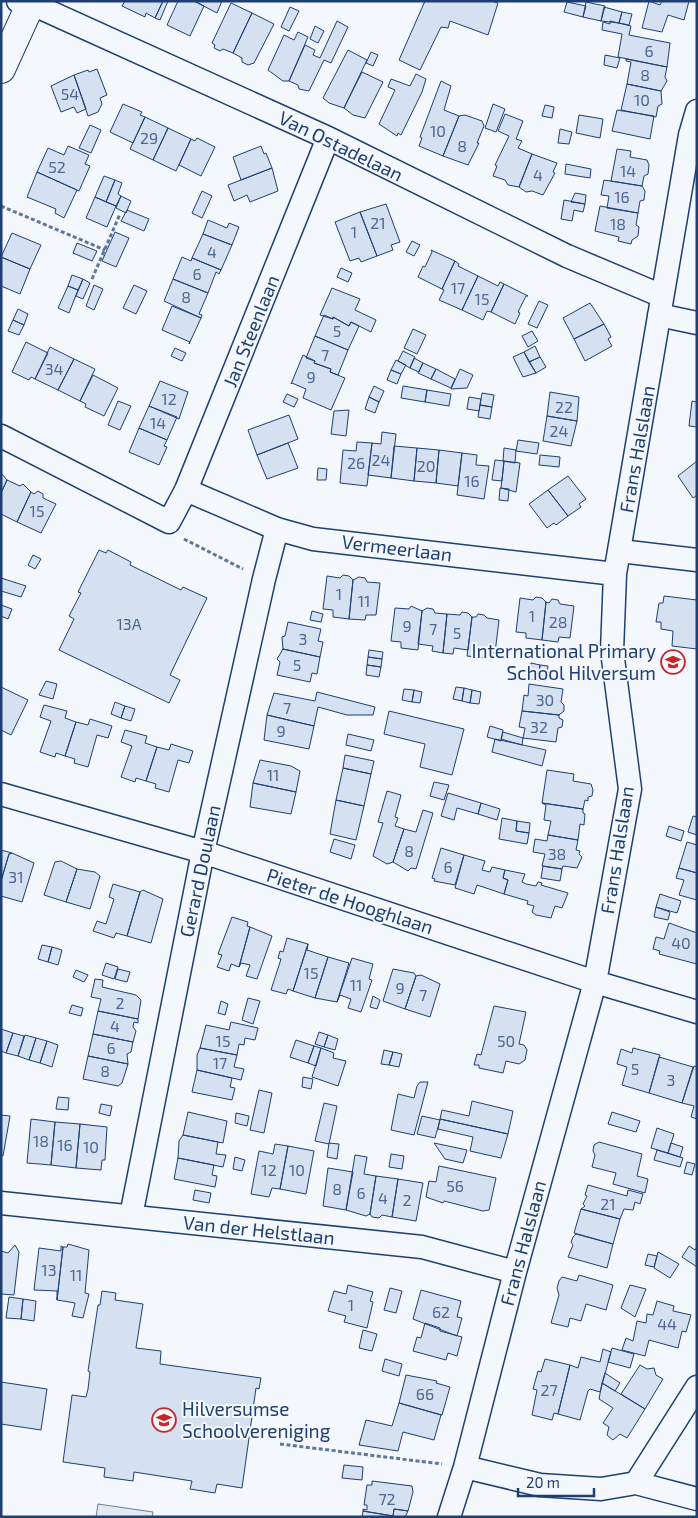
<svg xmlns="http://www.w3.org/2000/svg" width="698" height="1518" font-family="'Exo 2',sans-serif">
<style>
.green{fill:#e3e9f0;stroke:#687fa3}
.building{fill:#d5e0f0;stroke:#1d3f73}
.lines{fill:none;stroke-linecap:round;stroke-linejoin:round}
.street-casing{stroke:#1d3f73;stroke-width:25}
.secondary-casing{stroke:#1d3f73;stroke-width:30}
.path{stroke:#5e769c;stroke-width:3;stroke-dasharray:4 2.5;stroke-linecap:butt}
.street{stroke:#f4f7fb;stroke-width:22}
.secondary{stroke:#f4f7fb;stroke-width:28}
.labels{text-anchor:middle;stroke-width:4;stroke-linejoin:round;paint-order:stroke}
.number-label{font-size:16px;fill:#4b6792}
.street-label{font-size:19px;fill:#1d3f73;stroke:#f4f7fb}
.poi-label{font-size:19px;fill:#1d3f73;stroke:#f4f7fb;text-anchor:end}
</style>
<rect width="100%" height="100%" fill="#f4f7fb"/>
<!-- green -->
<path class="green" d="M98,1504L153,1512L152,1517H96Z"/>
<!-- building -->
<path class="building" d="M125,1H163L155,18L146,13L145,17L122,6Z
M163,1H168L160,20L155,18Z
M178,1H194L204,6L190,36L167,25Z
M194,1H222L217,13Z
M425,1H492L498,3L488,35L450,21L448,28L441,27L420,70L399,60Z
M649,1L660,5L662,1H689L684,20L668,15L662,32L642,28Z
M567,2L586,6L583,17L564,12Z
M586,2L605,6L601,21L583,17Z
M231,3L252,13L233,53L223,49L220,51L214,48L215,45L212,43Z
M290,7L299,11L289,31L281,27Z
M604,7L622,12L619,23L601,21Z
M622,12L632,14L629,25L619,23Z
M252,13L274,24L254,63L248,65L242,62V58L233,53Z
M337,21L348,27L331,63L324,60L309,91L299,89L298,85L289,81L305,45L315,50L313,55L320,58Z
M610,21L631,26L629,35L670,43L667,67L618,57L622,34L602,30L603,22L610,24Z
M315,26L324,31L318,43L310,39Z
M298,32L308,37L289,81H283L268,70L284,35L294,40Z
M348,50L367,60L344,108L329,103L323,98Z
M371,52L378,55L373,66L366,63Z
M605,55L620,58L617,68L604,65Z
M626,59L667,67L665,77L667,81L661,91L627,84L631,62L626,61Z
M97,69L107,95L100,98L102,104L98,112L88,116L74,75L88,70L89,72Z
M362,72L383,82L365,118L353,115L344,108Z
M416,74L426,79L422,92L401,135L398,133L397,136L379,124L395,90L388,87L391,79L410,86Z
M74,75L86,109L77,113L74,107L61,112L51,86Z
M441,81L451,86L444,110L459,116L443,156L419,146L422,138L420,137Z
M627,84L661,91L662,104L658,106L656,117L621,110Z
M123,104L142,112L140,115L145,117L133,143L110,132Z
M493,104L505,109L496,132L485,128Z
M545,105L554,107L552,118L542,116Z
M617,110L654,116L650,139L612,131Z
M505,114L523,121L516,139L522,141L518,148L532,154L519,187L508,185L505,180L493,176L497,166L495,165L509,136L498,131Z
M465,115L482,121L484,126L477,143H479L468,165L443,156L459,116Z
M579,115L603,119L600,138L576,133Z
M145,117L168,128L153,160L130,149Z
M90,125L101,130L91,153L79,148Z
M168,128L191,139L176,171L153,160Z
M560,129L572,132L569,144L558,143Z
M197,138L215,147L201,176L179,165L191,139L195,141Z
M68,146L89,155L85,164L90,166L79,191L37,172L48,148L64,155Z
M261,146L264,154L266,153L272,168L241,180L233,157Z
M617,149L631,151L630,157L647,160L649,165L648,174L644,176L642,186L611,181Z
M532,154L557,163L553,172L555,173L543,195L532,191L526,192L519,187Z
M566,164L591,169L590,178L565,174Z
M272,168L278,191L250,202L247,195L234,201L228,185Z
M37,172L77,190L64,218L55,213L56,209L27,197Z
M104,176L115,180L106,202L95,197Z
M115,180L122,183L118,194L121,196L116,206L106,202Z
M604,180L642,186L645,191L644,200L640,201L638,213L607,208L609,196L601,195Z
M202,191L212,196L202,218L192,213Z
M575,193L586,195L585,204L571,202Z
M121,196L131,201L126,213L116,208Z
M95,197L116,206L107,227L86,218Z
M564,200L585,204L583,212L574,210L572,221L561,219Z
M386,204L400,242L391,245L393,250L377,256L360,212Z
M600,206L638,213L636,225L639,227L638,236L632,240L631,244L618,241L619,237L595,231Z
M127,210L149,219L144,231L121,221Z
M360,212L377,256L361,262L359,258L350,261L335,222Z
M208,220L227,228L229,223L239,227L232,245L203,234Z
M115,232L129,238L116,267L102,261Z
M12,233L41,245L30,269L1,257Z
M203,234L232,245L221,270L192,258Z
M412,241L420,245L414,256L406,252Z
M77,243L97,251L92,261L73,253Z
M431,250L455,261L442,289L418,277L423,266L425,267L432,252Z
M1,257L30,269L20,294L1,286Z
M182,257L191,261L192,258L221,270L219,274L216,272L208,293L173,279Z
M455,261L459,264L458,266L478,276L462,310L439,300L444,290L442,289Z
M341,268L352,273L348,282L337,277Z
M72,275L83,279L78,290L68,286Z
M478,276L498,286L500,282L504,284L491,312L487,311L483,320L462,310Z
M83,279L90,283L83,299L76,296Z
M173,279L208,293L199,314L202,315L201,318L164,301Z
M504,284L528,296H526L518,312L520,313L515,324L491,312Z
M94,285L103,289L94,310L86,306Z
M134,285L147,291L136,314L123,308Z
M68,286L78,290L69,313L58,308Z
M332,288L360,299L355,310L376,320L371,332L351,322L349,326L333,317V319L320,315Z
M539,301L548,305L537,328L528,324Z
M590,303L604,324L574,339L563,318Z
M172,306L201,318L189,344L190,342L162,330Z
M18,309L28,314L24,325L13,320Z
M324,315L333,319V317L349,326L351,322L359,326L348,350L315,336Z
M13,320L24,325L19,335L8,331Z
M604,324L611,337L608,339L612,346L585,361L574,339Z
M413,329L426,335L417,354L404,348Z
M532,331L538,341L528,347L522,336Z
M315,336L348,350L338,375L330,372L331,369L314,363L315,361L306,358Z
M26,342L48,353L35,379L31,377L29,380L12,372Z
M535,346L540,357L529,362L524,352Z
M50,347L74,359L58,390L35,379Z
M175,348L186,353L182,361L171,356Z
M403,351L415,357L410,368L398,361Z
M524,352L536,373L523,377L513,357Z
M303,355L315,361L314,363L331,369L330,372L345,378L331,410L303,398L306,389L292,383L291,384Z
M540,357L546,367L536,373L529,362Z
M414,358L423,363L419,372L410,368Z
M74,359L95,369L80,401L58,390Z
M396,360L406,365L401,374L391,370Z
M423,363L436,369L431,379L418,373Z
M436,369L455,379L451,388L431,379Z
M460,369L473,375L467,388L451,389Z
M391,370L401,374L397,384L387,380Z
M93,375L118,388L104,416L85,407L86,404L80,401Z
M160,381L188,392L179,419L149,406Z
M374,386L384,391L379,402L369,397Z
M403,386L427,390L425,402L401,398Z
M427,390L451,394L449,406L425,402Z
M550,392L579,397L577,421L547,416Z
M482,393L494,395L492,407L480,405Z
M287,394L298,399L294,407L283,402Z
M369,397L379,402L375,413L365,409Z
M469,397L481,399L479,411L467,409Z
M118,401L131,406L120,430L108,425Z
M692,401L697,402V427L689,426Z
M480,405L492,407L490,419L478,417Z
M149,406L177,417L167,440L139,428Z
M349,410L346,436L331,434L334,411Z
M289,415L298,439L257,455L248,430Z
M547,416L577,421L571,446L543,441Z
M139,428L167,440L164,446L167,447L159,465L129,452Z
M382,432L396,434L391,478L368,475L372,443L381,444Z
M518,440L539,443L537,454L516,451Z
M357,442L372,443L367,486L340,483L343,450L356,451Z
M288,443L298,468L267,479L257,455Z
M394,446L417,448L414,481L391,478Z
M417,448L439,450L436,483L414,481Z
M504,448L516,450L515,463L503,461Z
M439,450L462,453L458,486L436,483Z
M462,453L477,455L476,465L489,466L484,499L457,495Z
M540,455L560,457L559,467L539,465Z
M495,460L504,461L502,481L492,480Z
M504,461L520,463L516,492L501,488Z
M697,461V495L693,498L678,476Z
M318,468L327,469L326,480H317Z
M1,473L7,480L1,493Z
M568,476L586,499L579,504L581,507L568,516L548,490Z
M7,480L20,486L23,484L31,492L17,522L1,514V493Z
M500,488L509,489L508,501L499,500Z
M548,490L568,516L556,525L554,523L547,528L529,504Z
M38,491L43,494V498L56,504L41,533L17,522L31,492L34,494Z
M99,550L106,553L108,550L131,562L130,565L181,590L183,587L207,598L170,675L180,680L169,703L59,650L74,619L69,616L81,593L78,592Z
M33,555L41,559L35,569L28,565Z
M343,575L349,576L353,580L349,619L333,617V610L323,609L327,576L340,578Z
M359,577L365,578L367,582L380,583L376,615H366L365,620L349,619L353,580Z
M1,578L26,586L21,597L1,591Z
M664,596L697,600V649L672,646L673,631L661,629V622H656L659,603H663Z
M536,597L542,598L546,602L542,640L526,638V633L516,632L520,598L533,600Z
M552,599L558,600L560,604L574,606L570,638L559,637L558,642L542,640L546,602L549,603Z
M1,605L12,609L8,619L1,616Z
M411,606L422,611L418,650L401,648V642L391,641L395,608L409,609Z
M427,608L433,609L435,613L447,614L443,653L432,651L433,646L418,644L422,611Z
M312,611L323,614L321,622L310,620Z
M462,612L468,613L472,617L468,650L454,648L453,654L443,653L447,614L460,615Z
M478,614L484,615L487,618L499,620L495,653L486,652L485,658L467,656L472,617H476Z
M288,622L321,629L318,641L323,642L320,657L283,649L282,637L285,636Z
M283,649L320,657L317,674L312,673L310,682L277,675L280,662L277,659Z
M369,650L383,652L382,659L368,657Z
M368,657L382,659L381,667L367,665Z
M531,663L540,665L538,680L529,679Z
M367,665L381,667L379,677L366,675Z
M540,665L548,666L546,681L538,680Z
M46,681L57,684L53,699L39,695Z
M529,684L563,689L561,702L564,705V711L559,715L522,711L524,695L528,696Z
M1,687L28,700L11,735L1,730Z
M456,687L464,688L462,701L453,699Z
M464,688L472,690L470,703L462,701Z
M404,689L414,690L412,702L402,700Z
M414,690L422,692L420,703L412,702Z
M472,690L481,692L479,704L470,703Z
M317,692L375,707L373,715H347L318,707L314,726L267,715L274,693L315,701Z
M115,702L125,706L121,718L111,714Z
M44,705L67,711L65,718L76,722L65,756L56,753L55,757L40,752L51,721L40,717Z
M125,706L135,709L131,721L121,718Z
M389,711L464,729L452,775L420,767L425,744L384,734Z
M522,711L559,715V718L563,720L562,727L558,728L556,742L523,738L525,728L519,727Z
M267,715L314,726L309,749L264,740Z
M90,719L112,726L108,738L97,735L88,767L74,763L75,759L65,756L76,722L88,725Z
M490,726L503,730L501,741L487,737Z
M125,730L147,736L145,743L157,747L146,781L136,778L135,782L121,777L132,746L121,742Z
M503,732L523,738L522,745L501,739Z
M348,734L374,740L371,751L346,745Z
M495,739L546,750L542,766L492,752Z
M171,744L193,751L189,763L178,760L169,792L155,788L156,784L146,781L157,747L169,750Z
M345,755L374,761L371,774L343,768Z
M260,760L291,766L300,771L296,792L253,783Z
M343,768L371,774L364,806L336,800Z
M547,770L574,774L573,781L591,784L593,790L592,796L588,797V801L585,800L583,809L542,803Z
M434,782L449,785L444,800L430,796Z
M253,783L296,792L291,814L250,807Z
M387,791L401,795L395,817L398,818L395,826L404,829L393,862L387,864L373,856L383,823L378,822Z
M448,793L481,803L478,814L457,808L454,820L441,816Z
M336,800L364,806L356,840L330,834Z
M481,803L500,809L497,820L478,814Z
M542,803L583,809V813L585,814L584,825L580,824L578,840L548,835L551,821L544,820L546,805Z
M423,810L433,813L416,869L411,868L408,871L393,862L404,829L416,832Z
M693,816L697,817V835L688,832Z
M502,818L517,821L516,831L529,833L527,844L499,839Z
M517,821L530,823L529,833L516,831Z
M669,826L684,831L681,841L666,836Z
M548,835L578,840L576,850L580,851L579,854L582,857L577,868L563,866L562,869L542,866L545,854L533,852L535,839L547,841Z
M334,839L355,845L351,859L330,852Z
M687,842L697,845V873L679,868Z
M441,848L464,855L455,885L434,881L435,879L432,878Z
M1,850L12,853L9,854L1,881Z
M12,853L34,863L22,902L1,896V881L9,854Z
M464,855L485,861L482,870L490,872L492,867L505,870L503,878L508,880L504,894L477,885L474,894L455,888Z
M61,861L77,869L66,902L44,895L55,862Z
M543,866L562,869L560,881L541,878Z
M679,868L697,873V900L679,895L684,880L676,878Z
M77,869L95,872L100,876L90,909L66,902Z
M505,870L525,874L522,882L526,884L536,886L538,882L542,883L541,885L568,893L562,908L555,906L551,918L536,915L532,912L534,906L527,904L528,901L504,894L508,880L503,878Z
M113,884L140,892L127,936L116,933L114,938L93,931L97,921L106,924L114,899L109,897Z
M143,890L163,899L151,943L127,936L140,892Z
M660,894L681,901L677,913L656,907Z
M656,907L670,912L668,920L654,917Z
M232,917L248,922L247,926L250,927L239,967L231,964L229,971L217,967L222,955L218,954Z
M669,923L697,933V964L659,954L660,951L653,949L656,937L664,939Z
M250,927L272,936L257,979L246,976L250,965L241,963L239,967Z
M287,938L308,944L293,991L288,989L286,994L271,990L281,959L278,958L280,951L283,952Z
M308,944L307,950L328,957L315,998L293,991Z
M42,945L52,947L48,962L38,959Z
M52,947L62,950L58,965L48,962Z
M328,957L349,963L337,1002L315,998Z
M352,958L373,964L369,979L372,980L361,1012L348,1008L351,999L340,995L337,1002Z
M106,963L118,967L114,979L102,975Z
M118,969L130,972L127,982L115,979Z
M393,969L414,973L416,976L405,1009L383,1001Z
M76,970L88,975L84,982L73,977Z
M421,975L440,984L430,1017L405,1009L416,976Z
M95,979L103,980L102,987L136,995L141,1000L138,1019L98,1011L101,999L91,997Z
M373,996L380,1000L377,1009L370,1007Z
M248,998L260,1001L253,1024L242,1020Z
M221,1001L228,1004L225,1015L218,1013Z
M72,1005L83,1008L81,1016L69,1013Z
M494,1006L526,1012L519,1044L524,1045L527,1050L525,1060L519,1064L506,1061L503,1073L479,1068V1065H474L477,1054L481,1055Z
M98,1011L138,1019V1023L134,1022L133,1027L136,1031L133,1042L93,1034Z
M231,1022L258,1028L255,1040L245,1038L244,1045L239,1044L237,1055L200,1048L206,1025L229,1030Z
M1,1029L13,1033L6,1053L1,1051Z
M319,1032L328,1035L324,1047L315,1044Z
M13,1033L24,1036L18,1056L6,1053Z
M93,1034L133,1042L131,1052L127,1054L128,1064L88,1056Z
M25,1035L36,1038L29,1060L18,1056Z
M328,1035L338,1039L335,1050L324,1047Z
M36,1038L47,1041L40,1063L29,1060Z
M296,1040L314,1046L308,1063L290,1057Z
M47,1041L58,1045L52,1067L40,1063Z
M314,1046L321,1048L316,1066L308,1063Z
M200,1048L237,1055L234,1067L244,1069L241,1080L197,1070V1055Z
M321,1048L334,1053L333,1058L346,1061L338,1086L312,1077Z
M633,1048L660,1055L649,1093L622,1085L627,1067L617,1064L621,1049L632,1053Z
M384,1050L393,1052L389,1065L381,1064Z
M393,1052L402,1054L399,1067L389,1065Z
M88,1056L128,1064L122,1083L118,1086L83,1079Z
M659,1057L693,1067L682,1103L649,1093Z
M694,1066L697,1067V1119L691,1117L694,1106L682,1103Z
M197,1070L232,1078L230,1087L235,1088L232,1100L192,1092Z
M303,1077L313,1079L311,1089L302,1087Z
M420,1082H428L414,1135L391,1130L398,1094L414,1098L417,1086Z
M259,1090L272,1093L264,1133L250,1130Z
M58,1097L69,1098L68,1110L56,1109Z
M472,1101L513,1111L508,1134L440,1119L442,1110L469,1116Z
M324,1103L337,1106L329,1144L315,1141Z
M101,1104L112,1106L110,1116L99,1113Z
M188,1112L227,1121L223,1143L183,1135Z
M612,1112L640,1121L636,1132L608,1124Z
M236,1113L249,1116L247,1126L235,1123Z
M1,1115L10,1116L3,1156H1Z
M422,1116L440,1120L435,1138L417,1134Z
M31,1119L55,1122L51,1165L27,1163Z
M440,1119L508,1134L501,1158L470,1151L473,1137L438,1129Z
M55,1122L80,1124L76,1168L51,1165Z
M80,1124L107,1127L105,1160H102L101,1170L76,1168Z
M657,1128L674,1134L668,1153L651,1148Z
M183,1135L218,1142L216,1154L226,1155L223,1167L178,1158L179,1141Z
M599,1142L642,1154L637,1176L648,1179L645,1193L613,1184L616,1173L592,1167L595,1155L593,1151L594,1145Z
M329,1143L339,1144L337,1159L327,1157Z
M434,1143L467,1150L463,1163L445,1159Z
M671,1143L683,1147L680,1157L668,1153Z
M275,1144L288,1146L280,1189L272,1188L269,1197L251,1194L259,1151L273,1154Z
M288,1146L314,1151L306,1194L280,1189Z
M657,1150L683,1158L680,1167L654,1160Z
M391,1154L404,1156L402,1169L389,1167Z
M355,1155L367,1157L364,1174L376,1176L370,1214L366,1216L346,1210Z
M235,1157L245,1160L242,1171L233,1169Z
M178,1158L214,1165L212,1175L217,1176L215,1187L174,1179Z
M687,1162L695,1164L692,1175L684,1173Z
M439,1166L496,1178L489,1210L483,1211L444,1201L443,1203L426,1197L429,1181L436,1182Z
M328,1168L353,1172L346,1210L323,1206Z
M376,1176L398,1179L392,1217L382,1215L379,1218L372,1217L370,1214Z
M398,1179L423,1183L416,1221L392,1217Z
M588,1185L627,1196L628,1190L643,1194L640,1204L635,1202L633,1210L624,1209L620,1219L581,1209L585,1206L583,1204L587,1196L585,1195Z
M195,1190L211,1193L209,1203L193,1200Z
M581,1209L620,1219L613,1244L574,1233Z
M576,1234L613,1244L607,1268L568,1257L573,1245L571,1242L573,1237Z
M68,1244L89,1250L85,1293L89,1294L83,1318L72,1316L75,1303L57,1300L63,1247H67Z
M15,1245L19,1252L14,1295L2,1294L1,1291V1251L8,1253Z
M61,1246L63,1247L57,1300V1291L34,1290L39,1248L61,1251Z
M689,1246L695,1250L697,1247V1267L682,1257Z
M658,1252L679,1264L670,1278L654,1268Z
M648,1254L657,1256L654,1267L645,1265Z
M579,1275L613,1285L606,1310L586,1304L581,1321L570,1318L568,1327L551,1323L559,1295L557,1288L559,1281L562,1277L577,1281Z
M348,1285L373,1292L370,1301L373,1302L367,1328L344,1322L346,1316L328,1311L334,1291L346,1294Z
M630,1285L646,1289L635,1317L621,1308Z
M390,1288L402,1291L396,1313L384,1310Z
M421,1290L461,1301L457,1317L462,1318L457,1336L413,1319Z
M102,1291L116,1293L115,1300L143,1304L136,1348L161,1351L160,1364L261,1378L259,1389L256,1388L242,1488L217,1484L215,1493L190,1489L192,1481L134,1472L133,1481L104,1477L105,1468L63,1462L72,1395L86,1397L88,1389L90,1372L88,1371L98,1305H100Z
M9,1297L23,1299L21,1319L6,1318Z
M23,1299L36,1301L34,1321L21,1319Z
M657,1301L674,1306L673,1311L691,1315L686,1332L682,1331L678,1348L649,1340L645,1356L622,1350L626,1338L633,1341L637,1321L646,1323L647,1314L653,1315Z
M425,1323L440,1328V1331L462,1337L457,1356L448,1353L446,1360L413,1351L417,1337L421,1338Z
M363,1330L377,1334L372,1351L359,1348Z
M612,1348L634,1354L630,1368L608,1362Z
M603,1349L611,1352L600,1392L590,1389L588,1391L580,1420L558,1414L570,1365L578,1368L581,1357L600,1362Z
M385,1359L402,1364L399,1376L382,1371Z
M545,1359L570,1365L558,1414L554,1413L552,1420L532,1415L537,1390L533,1389L538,1371L541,1372Z
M640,1365L647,1369L654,1368L656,1375L663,1379L645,1409L621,1394Z
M605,1373L620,1383L615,1391L602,1383Z
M406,1375L437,1381L436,1383L450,1387L442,1415L399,1403Z
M1,1382L47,1389L41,1430L1,1424Z
M602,1383L645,1409L627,1438L620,1434L613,1440L607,1435L609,1427L603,1423L613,1408L599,1399Z
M399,1403L441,1415L434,1440L403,1432L398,1451L359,1445L366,1420L392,1426Z
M344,1465L363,1467L362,1480L342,1478Z
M372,1481L412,1486L413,1492L408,1511L394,1509L393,1516L363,1511V1509L367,1510V1505H364L367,1485H372Z
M394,1509L408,1511L405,1517H362L363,1511L393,1516Z"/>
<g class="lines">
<!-- street casing -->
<g class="street-casing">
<path id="street" d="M18,1L41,8L328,138L567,256L662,296
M659,315L697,323
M1,436L169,522L186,490L328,138
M186,490L277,529L313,539L615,574
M620,551L697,560
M1,794L203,852L595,982L697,1012
M1,1203L422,1247L515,1272
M131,1216L203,852L264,579L277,529
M465,1467L540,1485L601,1489L636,1483L697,1387
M636,1483L697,1499
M449,1517L465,1467L515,1272L595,982L630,789L612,651L615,574L690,135L697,111"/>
</g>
<!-- secondary casing -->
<g class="secondary-casing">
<path id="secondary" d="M1,69L32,1"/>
</g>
<!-- path -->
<path class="path" d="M1,206L105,250
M92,279L120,214
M184,539L243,569
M280,1444L442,1464"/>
<!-- street -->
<use href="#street" class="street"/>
<!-- secondary -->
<use href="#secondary" class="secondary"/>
</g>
<!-- icons -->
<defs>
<g id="school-ring" transform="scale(1.25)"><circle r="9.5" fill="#f4f7fb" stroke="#c62828" stroke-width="1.5"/><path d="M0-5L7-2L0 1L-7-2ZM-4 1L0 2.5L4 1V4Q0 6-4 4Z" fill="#c62828"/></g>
</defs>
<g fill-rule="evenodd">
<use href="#school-ring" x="673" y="662"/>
<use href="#school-ring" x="164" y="1420"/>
</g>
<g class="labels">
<!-- number labels -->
<g class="number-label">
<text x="649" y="57">6</text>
<text x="645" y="81">8</text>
<text x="70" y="100">54</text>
<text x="642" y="106">10</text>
<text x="438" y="137">10</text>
<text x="149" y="144">29</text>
<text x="462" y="152">8</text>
<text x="57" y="173">52</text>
<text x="628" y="177">14</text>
<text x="538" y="181">4</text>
<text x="622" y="203">16</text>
<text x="378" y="229">21</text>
<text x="618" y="230">18</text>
<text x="354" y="238">1</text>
<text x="212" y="258">4</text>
<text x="197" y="280">6</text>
<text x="458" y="294">17</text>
<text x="186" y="303">8</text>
<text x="482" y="305">15</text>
<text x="337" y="337">5</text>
<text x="325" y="361">7</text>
<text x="54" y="375">34</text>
<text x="311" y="383">9</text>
<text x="169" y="405">12</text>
<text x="564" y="413">22</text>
<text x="158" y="429">14</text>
<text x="559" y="437">24</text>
<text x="381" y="466">24</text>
<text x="356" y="469">26</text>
<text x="426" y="472">20</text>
<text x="472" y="487">16</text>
<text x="37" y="517">15</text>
<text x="339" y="600">1</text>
<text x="364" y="607">11</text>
<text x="532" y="622">1</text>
<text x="558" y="628">28</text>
<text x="129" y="630">13A</text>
<text x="407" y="632">9</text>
<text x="433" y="635">7</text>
<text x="457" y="639">5</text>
<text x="303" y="645">3</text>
<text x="297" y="671">5</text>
<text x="545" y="706">30</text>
<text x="287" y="714">7</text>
<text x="539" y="733">32</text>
<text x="281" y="737">9</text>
<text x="273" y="781">11</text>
<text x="409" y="857">8</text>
<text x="557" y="860">38</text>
<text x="448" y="873">6</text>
<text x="16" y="883">31</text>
<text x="681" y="949">40</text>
<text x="311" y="979">15</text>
<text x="356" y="991">11</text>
<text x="400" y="994">9</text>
<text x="423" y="1001">7</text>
<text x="120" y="1009">2</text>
<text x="115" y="1032">4</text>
<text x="223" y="1047">15</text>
<text x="506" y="1047">50</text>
<text x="111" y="1054">6</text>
<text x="220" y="1069">17</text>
<text x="635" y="1075">5</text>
<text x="105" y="1077">8</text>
<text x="671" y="1086">3</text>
<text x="41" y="1147">18</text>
<text x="65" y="1151">16</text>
<text x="91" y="1153">10</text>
<text x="269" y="1176">12</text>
<text x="297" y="1176">10</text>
<text x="455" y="1192">56</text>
<text x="337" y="1195">8</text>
<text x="361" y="1199">6</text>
<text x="383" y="1204">4</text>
<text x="407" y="1206">2</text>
<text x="608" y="1210">21</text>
<text x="49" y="1276">13</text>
<text x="76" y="1281">11</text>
<text x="351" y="1311">1</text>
<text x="441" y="1318">62</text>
<text x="667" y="1330">44</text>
<text x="549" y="1396">27</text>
<text x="425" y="1400">66</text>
<text x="387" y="1505">72</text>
</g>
<!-- street labels -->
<g class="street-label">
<text transform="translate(341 146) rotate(26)" y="7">Van Ostadelaan</text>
<text transform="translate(251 331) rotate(-68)" y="7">Jan Steenlaan</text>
<text transform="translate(637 449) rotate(-80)" y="7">Frans Halslaan</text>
<text transform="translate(397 548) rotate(7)" y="7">Vermeerlaan</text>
<text transform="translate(617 850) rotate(-81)" y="7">Frans Halslaan</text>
<text transform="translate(200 871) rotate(-78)" y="7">Gerard Doulaan</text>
<text transform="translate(350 901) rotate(18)" y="7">Pieter de Hooghlaan</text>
<text transform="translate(259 1230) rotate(6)" y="7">Van der Helstlaan</text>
<text transform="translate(523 1243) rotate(-75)" y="7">Frans Halslaan</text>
</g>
<!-- poi labels -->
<g class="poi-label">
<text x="656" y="658">International Primary<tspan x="656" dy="22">School Hilversum</tspan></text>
<text x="182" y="1416" text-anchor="start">Hilversumse<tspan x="182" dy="22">Schoolvereniging</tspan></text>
</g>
</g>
<!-- border -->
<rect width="698" height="1518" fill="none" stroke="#1d3f73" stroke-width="5"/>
<!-- scale -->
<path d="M518 1488v8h76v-8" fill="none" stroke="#1d3f73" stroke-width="2.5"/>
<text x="526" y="1488" font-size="15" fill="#1d3f73" stroke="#f4f7fb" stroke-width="4" paint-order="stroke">20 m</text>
</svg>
